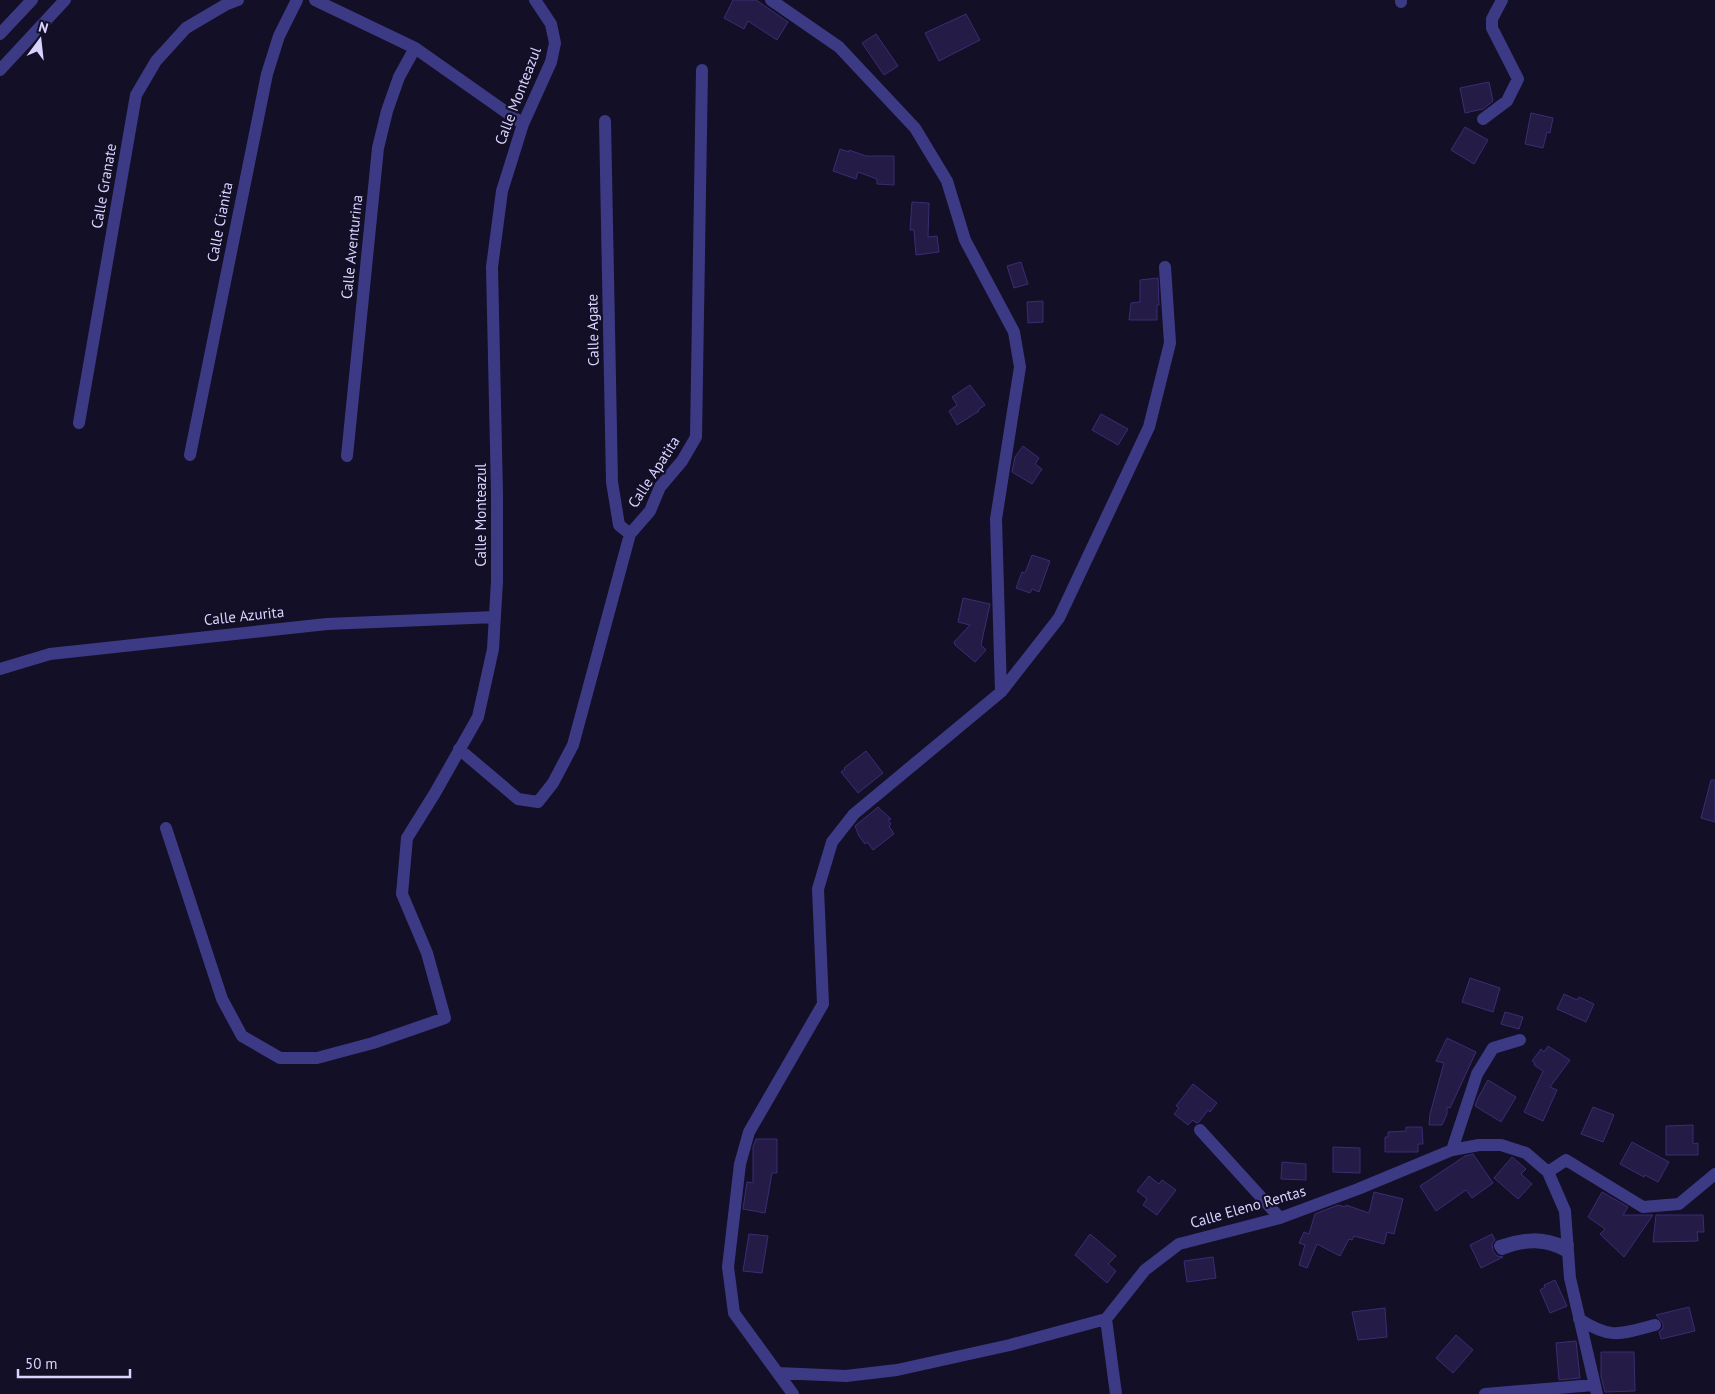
<svg xmlns="http://www.w3.org/2000/svg" width="1715" height="1394" font-family="'PT Sans',sans-serif">
<style>
.building{fill:#241b47;stroke:#3b2d73}
.lines{fill:none;stroke-linecap:round;stroke-linejoin:round}
.street{stroke:#3d3a85;stroke-width:12}
.labels{text-anchor:middle;stroke-width:4.5;stroke-linejoin:round;paint-order:stroke}
.street-label{font-size:15px;fill:#d9d4ff;stroke:#130f26}
</style>
<rect width="100%" height="100%" fill="#130f26"/>
<!-- building -->
<path class="building" d="M733,0H756L788,22L777,40L748,21L744,29L724,18Z
M966,14L980,40L939,61L925,33Z
M876,34L898,66L884,75L862,43Z
M1489,82L1493,101L1483,109L1465,113L1460,88Z
M1531,113L1553,118L1550,133L1547,132L1543,148L1525,144Z
M1465,127L1488,140L1474,164L1451,150Z
M840,149L849,152V150L866,156H894V185L877,184V179L858,172L856,179L833,171Z
M912,202L929,203L928,237L937,236L939,252L916,255L914,230H910Z
M1021,262L1028,284L1014,288L1007,266Z
M1158,278L1159,305H1157V320H1129L1131,303L1140,302V280Z
M1043,301V322L1028,323L1027,302Z
M970,385L985,405L978,410L979,411L957,425L949,411L957,405L952,397Z
M1101,414L1128,429L1118,445L1092,430Z
M1023,446L1039,458L1035,464L1042,469L1032,484L1012,472L1015,457Z
M1032,555L1050,561L1039,592L1032,589L1030,593L1016,588L1022,572L1025,573Z
M963,598L990,604L981,645L986,650L975,662L955,645L954,642L970,625L958,622Z
M866,751L883,773L858,793L841,772L845,769L844,768Z
M1711,780H1715V822L1701,818Z
M878,807L891,819L888,820L891,824L889,826L894,834L873,850L867,842L865,844L859,836L855,826Z
M1470,978L1500,988L1493,1012L1462,1002Z
M1564,994L1577,1000L1579,997L1594,1004L1586,1022L1557,1009Z
M1505,1012L1523,1017L1519,1029L1501,1024Z
M1447,1038L1476,1052L1450,1108L1447,1107V1114L1442,1125H1429L1430,1114L1444,1063L1436,1061Z
M1548,1046L1570,1060L1550,1087L1557,1090L1543,1121L1524,1112L1543,1071L1534,1065L1535,1063L1532,1061L1541,1049L1544,1052Z
M1488,1080L1516,1097L1501,1122L1475,1106L1478,1098Z
M1193,1084L1217,1103L1210,1112L1208,1110L1199,1122L1196,1123L1193,1120L1188,1125L1174,1114L1179,1108L1176,1106Z
M1593,1107L1614,1115L1603,1142L1581,1134Z
M1693,1125V1144L1698,1143V1155H1666V1126Z
M1406,1127H1422L1423,1144H1418V1152H1385V1137H1388V1132L1406,1131Z
M756,1139H777V1173H772L765,1213L743,1209L747,1182L753,1183V1147Z
M1632,1142L1669,1162L1658,1182L1645,1175L1644,1177L1620,1164Z
M1333,1147L1360,1148V1173L1333,1172Z
M1473,1154L1493,1183L1472,1198L1466,1190L1436,1211L1420,1186L1465,1156Z
M1512,1157L1526,1169L1521,1174L1532,1184L1518,1199L1494,1178Z
M1282,1162L1306,1164V1180L1281,1179Z
M1149,1176L1159,1184L1162,1180L1176,1190L1157,1215L1143,1205L1147,1199L1137,1191Z
M1374,1192L1403,1199L1394,1234L1387,1232L1384,1244L1354,1236L1352,1240L1349,1239L1340,1256L1317,1244L1307,1268L1299,1265L1305,1245L1299,1243L1304,1232L1309,1234L1315,1214L1338,1205L1345,1207L1346,1205L1369,1213Z
M1602,1192L1628,1207L1623,1215H1653L1624,1257L1600,1234L1605,1229L1588,1217Z
M1656,1215H1703L1704,1232H1697L1698,1241L1653,1242Z
M749,1234L768,1236L762,1273L743,1271Z
M1090,1234L1116,1256L1108,1264L1116,1271L1107,1283L1075,1255Z
M1492,1234L1495,1240L1492,1244L1493,1251L1497,1256L1503,1257L1481,1268L1470,1245Z
M1213,1257L1216,1278L1187,1282L1184,1261Z
M1555,1280L1567,1306L1550,1313L1540,1290L1545,1287L1544,1285Z
M1689,1307L1695,1331L1661,1339L1659,1332L1663,1328V1323L1656,1315Z
M1385,1308L1387,1337L1358,1340L1352,1312Z
M1456,1335L1473,1350L1453,1373L1436,1358Z
M1576,1341L1580,1378L1559,1380L1556,1343Z
M1601,1352H1634L1635,1391L1605,1392L1601,1376Z"/>
<g class="lines">
<!-- street -->
<path class="street" d="M315,0L415,48L523,124
M771,0L839,47L915,128L947,181L965,240L1014,332L1020,367L996,519L1001,692L854,814L832,842L818,889L823,1004L749,1132L740,1164L728,1267L734,1313L793,1394
M1401,0V2
M0,34L32,0
M0,70L65,0
M1483,119L1507,101L1518,79L1492,28V19L1502,0
M605,121L612,482L619,525L630,534
M79,423L136,95L156,61L186,28L225,5L238,0
M190,455L267,74L279,36L297,0
M347,456L378,148L387,111L399,77L415,48
M0,669L50,654L327,624L495,617
M1001,692L1059,618L1149,427L1170,343L1165,267
M459,749L518,799L538,802L553,783L573,745L630,534L650,511L660,487L682,461L696,437L702,70
M166,828L222,999L242,1036L280,1058H317L373,1043L445,1018L427,953L402,894L407,838L435,793L478,717L493,649L497,581V494L492,267L502,191L523,124L551,62L555,43L551,24L535,0
M1200,1130L1280,1218
M1452,1150L1477,1074L1493,1048L1520,1040
M1548,1172L1566,1160L1643,1207L1679,1204L1715,1174
M1568,1245L1566,1247C1541,1236 1525,1238 1500,1246L1502,1249C1525,1240 1546,1239 1568,1252
M1106,1319L1116,1394
M1579,1319C1611,1340 1621,1334 1655,1325
M778,1373L846,1376L897,1370L1010,1345L1106,1319L1145,1270L1179,1244L1280,1218L1358,1189L1452,1150L1479,1145H1501L1526,1153L1548,1172L1565,1211L1570,1278L1597,1394
M1485,1394L1594,1385"/>
</g>
<g class="labels">
<!-- street labels -->
<g class="street-label">
<text transform="translate(518 96) rotate(-69)" y="5">Calle Monteazul</text>
<text transform="translate(104 186) rotate(-80)" y="5">Calle Granate</text>
<text transform="translate(220 222) rotate(-79)" y="5">Calle Cianita</text>
<text transform="translate(352 247) rotate(-84)" y="5">Calle Aventurina</text>
<text transform="translate(593 330) rotate(-91)" y="5">Calle Agate</text>
<text transform="translate(654 472) rotate(-57)" y="5">Calle Apatita</text>
<text transform="translate(481 515) rotate(-90)" y="5">Calle Monteazul</text>
<text transform="translate(244 616) rotate(-6)" y="5">Calle Azurita</text>
<text transform="translate(1248 1207) rotate(-16)" y="5">Calle Eleno Rentas</text>
</g>
</g>
<!-- north arrow -->
<g transform="translate(40 40) rotate(15)" stroke="#130f26" stroke-width="4" paint-order="stroke">
<path d="M0-4L9 19L0 12L-9 19Z" fill="#d9d4ff"/>
<text y="-8" font-size="14" font-weight="bold" text-anchor="middle" fill="#d9d4ff">N</text>
</g>
<!-- scale -->
<path d="M18 1369v8h112v-8" fill="none" stroke="#d9d4ff" stroke-width="2.5"/>
<text x="25" y="1369" font-size="15" fill="#d9d4ff" stroke="#130f26" stroke-width="4" paint-order="stroke">50 m</text>
</svg>
